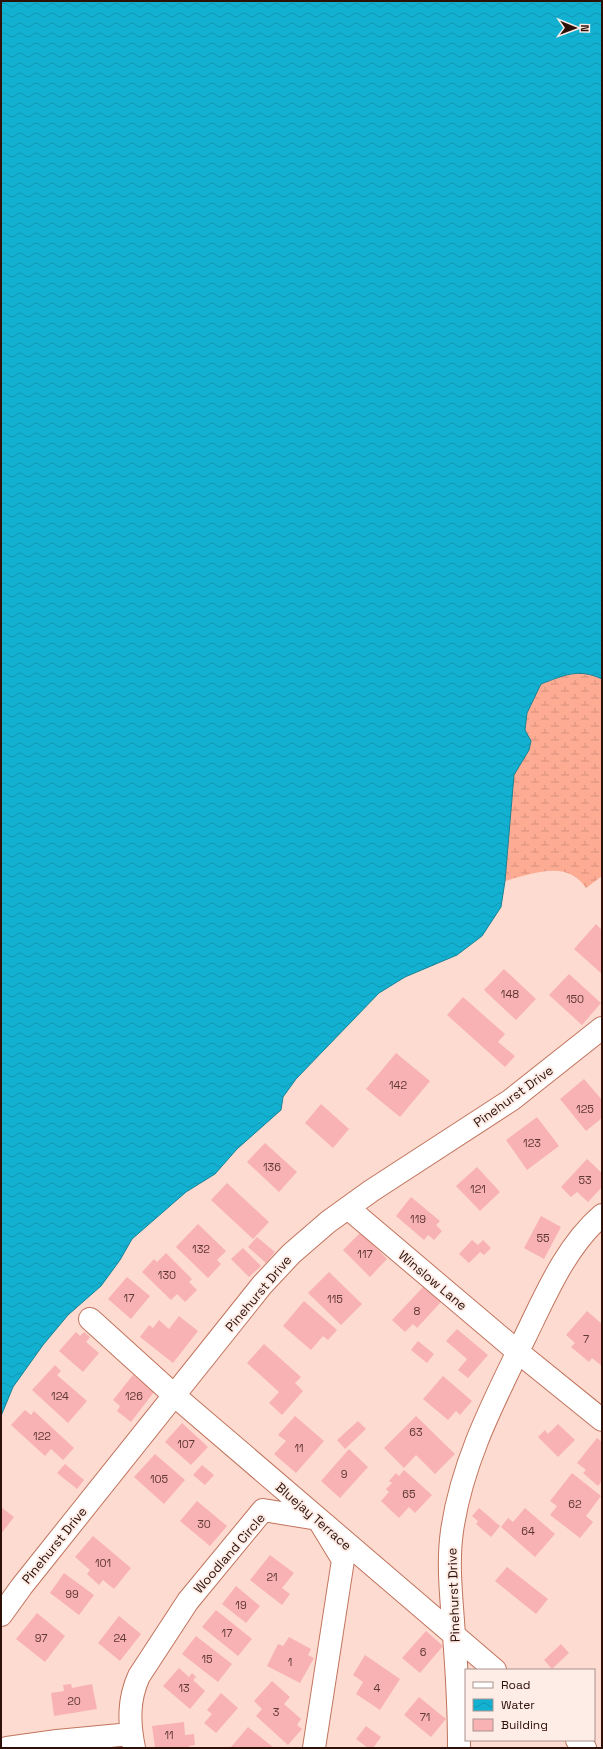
<svg xmlns="http://www.w3.org/2000/svg" width="603" height="1749" font-family="'Space Grotesk',sans-serif">
<style>
.wetland{fill:url(#wetland-marsh)}
.water{fill:url(#water-waves);stroke:#1a8194}
.building{fill:#f8b2b4}
.lines{fill:none;stroke-linecap:round;stroke-linejoin:round}
.street-casing{stroke:#c0745d;stroke-width:24}
.street{stroke:#fff;stroke-width:22}
.labels{text-anchor:middle;stroke-width:4;stroke-linejoin:round;paint-order:stroke}
.number-label{font-size:11px;fill:#603832}
.street-label{font-size:13px;fill:#2d1007;stroke:#feece7}
</style>
<defs>
<pattern id="wetland-marsh" width="20" height="14" patternUnits="userSpaceOnUse"><rect width="20" height="14" fill="#fdab92"/><path d="M1 5h8M5 5V1M11 12h8M15 12V8" fill="none" stroke="#d9927c"/></pattern>
<pattern id="water-waves" width="16" height="10" patternUnits="userSpaceOnUse"><rect width="16" height="10" fill="#12b1d1"/><path d="M0 5q4-4 8 0t8 0" fill="none" stroke="#1197b2"/></pattern>
</defs>
<rect width="100%" height="100%" fill="#fddbd0"/>
<!-- wetland -->
<path class="wetland" d="M589,672L602,679V876L586,888C567,859 532,874 505,881L514,775L529,750L531,741L525,730L527,713L541,684L566,675Z"/>
<!-- water -->
<path class="water" d="M1,1H602V679C578,668 565,675 541,684L527,713L525,730L531,741L529,750L514,775L505,881L501,907L482,936L457,955L405,977L379,993L296,1079L283,1097L281,1110L237,1149L215,1174L186,1192L132,1239L120,1260L101,1286L68,1315L43,1345L13,1387L1,1416Z"/>
<!-- building -->
<path class="building" d="M596,924L602,930V974L574,949Z
M504,969L536,999L516,1020L484,990Z
M569,974L601,1003L582,1025L549,995Z
M463,997L505,1034L498,1042L515,1056L505,1067L447,1015Z
M396,1053L430,1081L400,1117L366,1089Z
M584,1079L602,1100V1118L586,1131L560,1099Z
M321,1104L349,1129L333,1148L305,1123Z
M537,1117L559,1146L527,1170L506,1140Z
M265,1143L297,1172L279,1192L247,1162Z
M587,1159L602,1173V1187L588,1202L577,1192L571,1197L561,1187Z
M477,1167L500,1192L480,1211L456,1186Z
M227,1183L269,1222L253,1239L211,1200Z
M411,1197L440,1221L436,1225L442,1231L434,1240L428,1235L424,1240L396,1216Z
M541,1216L561,1227L544,1259L524,1248Z
M198,1224L226,1251L217,1260L221,1264L208,1278L176,1247Z
M361,1232L387,1259L370,1277L343,1250Z
M257,1237L275,1252L266,1263L248,1247Z
M472,1240L478,1245L483,1240L491,1248L484,1255L480,1252L469,1263L459,1254Z
M243,1248L261,1266L249,1277L231,1259Z
M166,1253L192,1279L189,1282L197,1290L185,1302L177,1294L171,1300L142,1272L154,1259L157,1262Z
M329,1272L362,1304L341,1325L308,1293Z
M127,1277L150,1296L131,1319L108,1299Z
M424,1286L441,1302L417,1328L413,1324L405,1332L392,1320Z
M304,1301L337,1330L328,1340L323,1336L311,1350L283,1326Z
M587,1311L602,1324V1366L592,1358L589,1362L571,1347L575,1343L566,1335Z
M179,1316L198,1331L173,1363L140,1337L149,1325L153,1328L159,1320L169,1329Z
M457,1329L488,1355L468,1378L458,1370L467,1359L446,1341Z
M76,1332L80,1336L84,1332L90,1337L86,1342L99,1353L83,1372L59,1351Z
M418,1341L434,1354L427,1363L411,1350Z
M264,1344L301,1377L295,1383L303,1391L282,1415L269,1403L279,1392L247,1363Z
M55,1365L61,1371L57,1375L87,1401L68,1423L32,1390Z
M133,1375L154,1392L131,1422L117,1411L120,1406L113,1400Z
M443,1376L472,1401L460,1415L456,1411L448,1420L423,1399Z
M25,1410L31,1415L34,1411L74,1448L63,1460L51,1449L45,1456L11,1425Z
M295,1416L324,1441L296,1473L274,1454L286,1441L278,1435Z
M416,1416L455,1454L435,1474L416,1455L404,1468L384,1448Z
M358,1421L366,1429L345,1449L337,1440Z
M182,1423L208,1447L191,1465L165,1442Z
M558,1424L575,1440L558,1457L538,1437L545,1430L548,1434Z
M597,1438L602,1442V1483L601,1482L598,1486L583,1473L586,1470L577,1463Z
M349,1449L368,1467L340,1498L321,1481Z
M155,1454L185,1480L164,1504L134,1477Z
M65,1464L84,1480L77,1489L57,1473Z
M202,1465L214,1475L205,1485L193,1475Z
M404,1470L432,1495L415,1513L409,1507L399,1518L381,1501L389,1492L386,1489L392,1483L389,1481L396,1473L399,1476Z
M572,1473L601,1496L586,1516L593,1522L580,1538L550,1515L557,1506L550,1501Z
M197,1501L227,1526L210,1546L180,1521Z
M1,1507L14,1517L1,1534Z
M479,1508L500,1526L491,1537L476,1524L478,1521L472,1516Z
M525,1508L555,1534L535,1557L501,1527L508,1518L513,1522Z
M93,1536L131,1568L114,1589L103,1580L99,1585L87,1574L90,1570L75,1557Z
M270,1555L294,1573L282,1588L290,1594L282,1605L250,1580Z
M507,1567L548,1599L536,1614L495,1581Z
M64,1573L94,1595L79,1615L50,1593Z
M236,1586L260,1606L246,1623L222,1604Z
M216,1610L252,1639L238,1656L202,1627Z
M37,1613L65,1636L45,1662L16,1639Z
M119,1616L141,1634L120,1661L98,1643Z
M426,1631L443,1646L420,1673L402,1658Z
M196,1636L232,1664L218,1682L182,1654Z
M289,1637L311,1649L308,1655L314,1658L300,1683L267,1666L278,1644L283,1646Z
M561,1644L569,1653L552,1669L544,1660Z
M365,1655L400,1679L380,1710L356,1694L363,1682L353,1675Z
M179,1668L189,1677L192,1673L196,1677L193,1680L205,1691L190,1709L163,1686Z
M272,1681L290,1697L284,1704L301,1719L297,1725L302,1729L288,1745L256,1716L262,1709L254,1701Z
M71,1684L72,1688L92,1684L97,1709L54,1716L51,1693L64,1691L63,1685Z
M221,1693L238,1708L216,1733L204,1723L212,1714L207,1710Z
M419,1697L446,1719L431,1737L404,1715Z
M184,1722L185,1735L194,1734L195,1745L189,1746L190,1748H155L152,1726Z
M366,1726L381,1737L373,1748H368L356,1739Z
M248,1727L274,1748H232L231,1747Z"/>
<g class="lines">
<!-- street casing -->
<g class="street-casing">
<path id="street" d="M348,1208L518,1352L602,1420
M90,1319L175,1396L495,1670
M1,1615L22,1586L262,1285L291,1254L328,1222L371,1191L511,1100L602,1028
M577,1740L585,1748
M7,1748L57,1741L131,1734
M134,1748C129,1723 128,1700 139,1676L188,1601L263,1510L318,1519L343,1560L314,1748
M459,1748C459,1711 457,1674 454,1636C452,1601 447,1566 452,1531C462,1461 495,1399 525,1337C546,1294 566,1246 602,1215"/>
</g>
<!-- street -->
<use href="#street" class="street"/>
</g>
<g class="labels">
<!-- number labels -->
<g class="number-label">
<text x="510" y="998">148</text>
<text x="575" y="1003">150</text>
<text x="398" y="1089">142</text>
<text x="585" y="1113">125</text>
<text x="532" y="1147">123</text>
<text x="272" y="1171">136</text>
<text x="585" y="1184">53</text>
<text x="478" y="1193">121</text>
<text x="418" y="1223">119</text>
<text x="543" y="1242">55</text>
<text x="201" y="1253">132</text>
<text x="365" y="1258">117</text>
<text x="167" y="1279">130</text>
<text x="129" y="1302">17</text>
<text x="335" y="1303">115</text>
<text x="417" y="1315">8</text>
<text x="586" y="1343">7</text>
<text x="60" y="1400">124</text>
<text x="134" y="1400">126</text>
<text x="416" y="1436">63</text>
<text x="42" y="1440">122</text>
<text x="186" y="1448">107</text>
<text x="299" y="1452">11</text>
<text x="344" y="1478">9</text>
<text x="159" y="1483">105</text>
<text x="409" y="1498">65</text>
<text x="575" y="1508">62</text>
<text x="204" y="1528">30</text>
<text x="528" y="1535">64</text>
<text x="103" y="1567">101</text>
<text x="272" y="1581">21</text>
<text x="72" y="1598">99</text>
<text x="241" y="1609">19</text>
<text x="227" y="1637">17</text>
<text x="41" y="1642">97</text>
<text x="120" y="1642">24</text>
<text x="423" y="1656">6</text>
<text x="207" y="1663">15</text>
<text x="290" y="1666">1</text>
<text x="184" y="1692">13</text>
<text x="377" y="1692">4</text>
<text x="74" y="1705">20</text>
<text x="276" y="1716">3</text>
<text x="425" y="1721">71</text>
<text x="169" y="1739">11</text>
</g>
<!-- street labels -->
<g class="street-label">
<text transform="translate(513 1096) rotate(-36)" y="5">Pinehurst Drive</text>
<text transform="translate(433 1280) rotate(40)" y="5">Winslow Lane</text>
<text transform="translate(258 1293) rotate(-50)" y="5">Pinehurst Drive</text>
<text transform="translate(314 1516) rotate(41)" y="5">Bluejay Terrace</text>
<text transform="translate(54 1545) rotate(-51)" y="5">Pinehurst Drive</text>
<text transform="translate(229 1553) rotate(-49)" y="5">Woodland Circle</text>
<text transform="translate(453 1595) rotate(-92)" y="5">Pinehurst Drive</text>
</g>
</g>
<!-- border -->
<rect width="603" height="1749" fill="none" stroke="#2d1007" stroke-width="4"/>
<!-- legend -->
<rect x="465" y="1669" width="130" height="72" fill="#feece7" stroke="#aa948d"/>
<rect x="473" y="1682" width="20" height="6" fill="#ffffff" stroke="#aa948d"/>
<text x="501" y="1689" font-size="12" fill="#2d1007">Road</text>
<rect x="473" y="1699" width="20" height="12" fill="url(#water-waves)" stroke="#aa948d"/>
<text x="501" y="1709" font-size="12" fill="#2d1007">Water</text>
<rect x="473" y="1719" width="20" height="12" fill="#f8b2b4" stroke="#aa948d"/>
<text x="501" y="1729" font-size="12" fill="#2d1007">Building</text>
<!-- north arrow -->
<g transform="translate(575 28) rotate(91)" stroke="#feece7" stroke-width="3" paint-order="stroke">
<path d="M0-3L7 15L0 10L-7 15Z" fill="#2d1007"/>
<text y="-6" font-size="11" font-weight="bold" text-anchor="middle" fill="#2d1007">N</text>
</g>
</svg>
